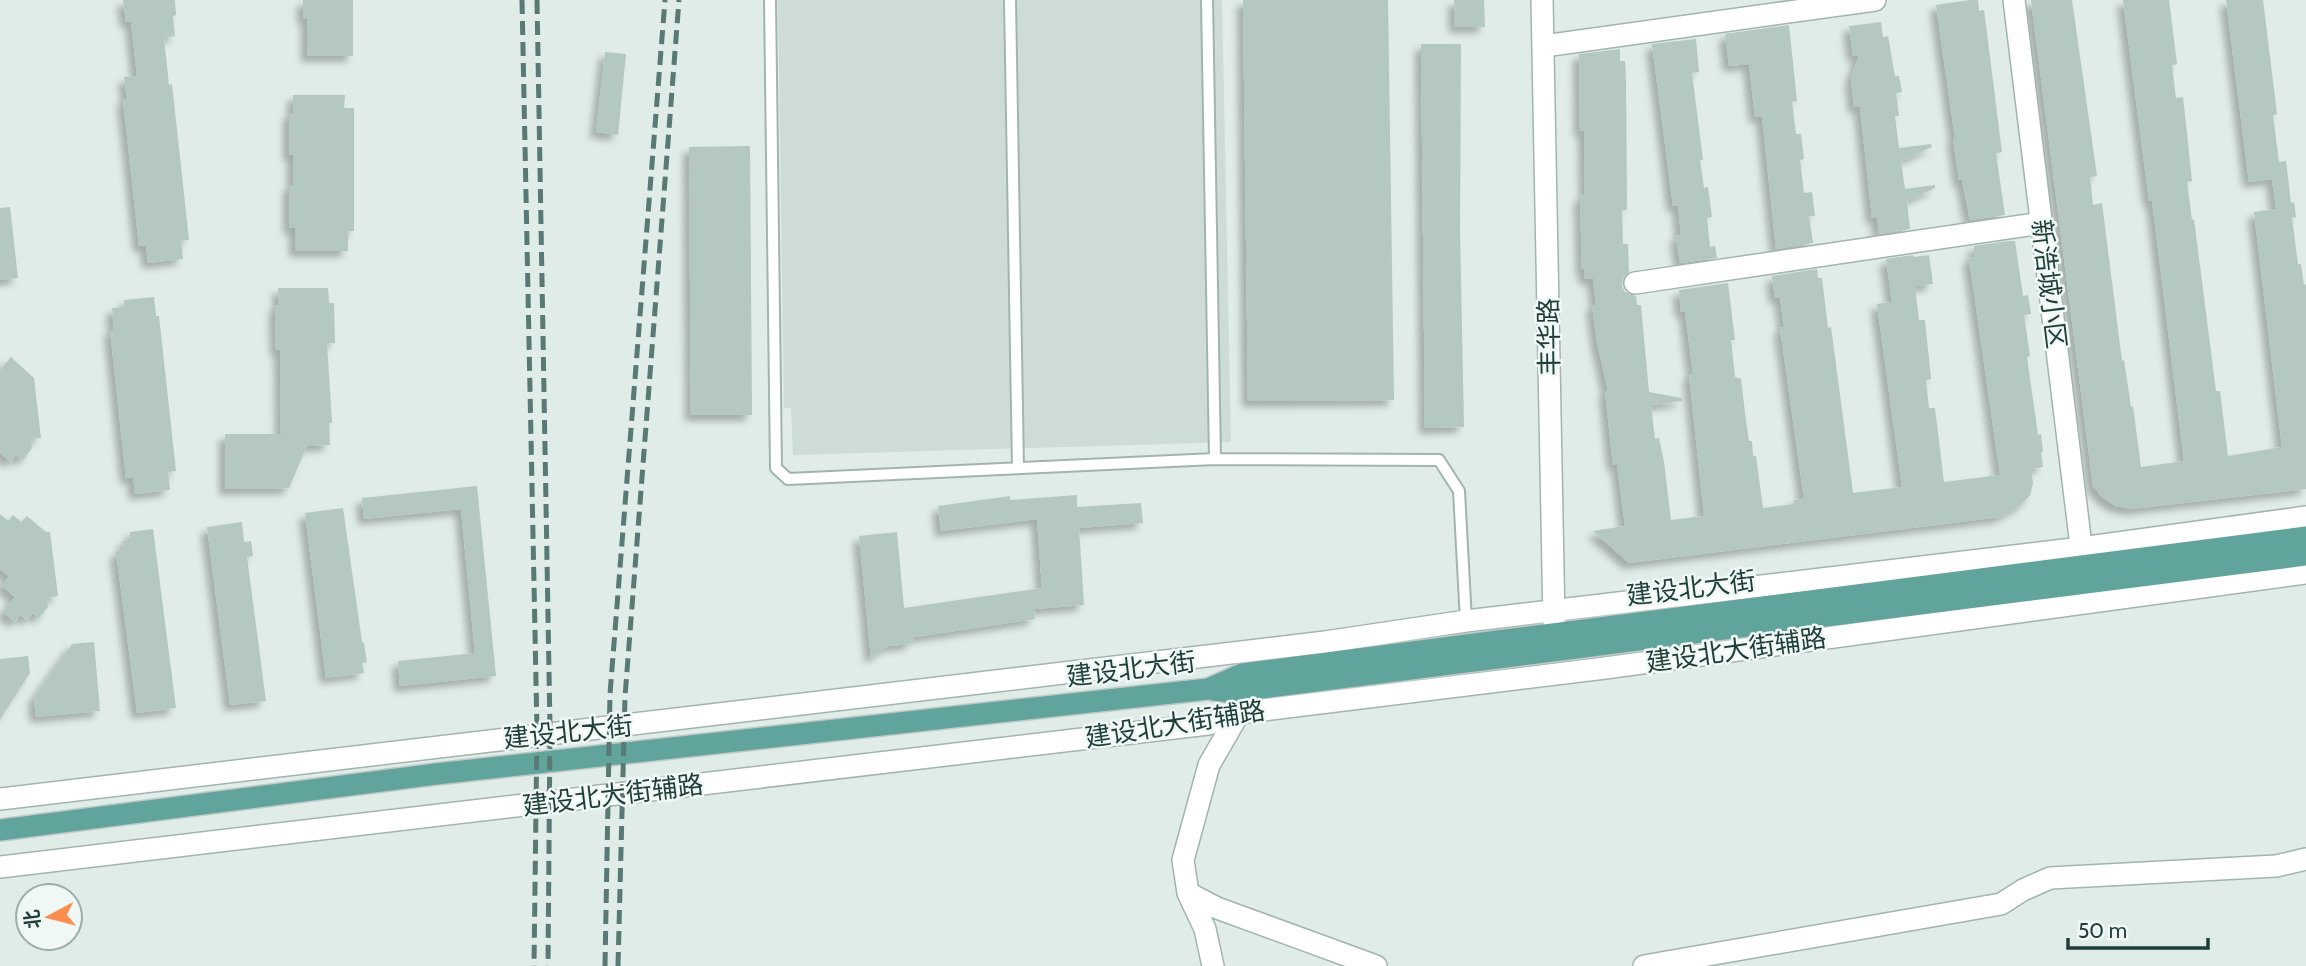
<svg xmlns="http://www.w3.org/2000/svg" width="2306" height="966" font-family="Cabin,'Noto Sans SC',sans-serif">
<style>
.built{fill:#cddcd7}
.building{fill:#b5c7c1;filter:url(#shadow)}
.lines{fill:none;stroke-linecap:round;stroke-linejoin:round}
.service-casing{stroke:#a2b4b0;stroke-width:14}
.minor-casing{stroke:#a2b4b0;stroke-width:24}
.tertiary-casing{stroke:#a2b4b0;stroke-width:24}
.primary-casing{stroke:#c0c9c8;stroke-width:24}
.service{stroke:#fff;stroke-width:10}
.minor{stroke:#fff;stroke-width:21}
.tertiary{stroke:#fff;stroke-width:21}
.primary{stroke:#61a49b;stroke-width:21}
.rail{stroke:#597974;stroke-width:5;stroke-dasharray:14 7;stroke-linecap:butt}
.labels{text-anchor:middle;stroke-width:5;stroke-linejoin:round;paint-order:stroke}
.street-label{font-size:26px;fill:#1f3d39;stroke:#f0f8f5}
</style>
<defs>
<filter id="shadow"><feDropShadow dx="-6" dy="6" stdDeviation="3.5" flood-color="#0004"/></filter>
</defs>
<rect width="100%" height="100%" fill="#dfece8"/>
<!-- built -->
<path class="built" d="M778,0H1222L1231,442L793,455L791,408H784Z"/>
<!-- building -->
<path class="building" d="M123,0H175L176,15L173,16L175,36L164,38L169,85L172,84L189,240H181L183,259L148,263L146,246H139L123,99H127L124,77L137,76L131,21L126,22Z
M303,0H353V56H307V19L303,18Z
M1243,0H1388L1394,400L1248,401Z
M1454,0H1484L1485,27H1455Z
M1970,0H1978L1979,11L1984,10L2002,152L1996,153L2005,215L1970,220L1962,180H1959L1953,138H1955L1936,5Z
M2031,0H2072L2097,176L2090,177L2093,205L2102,203L2122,361L2124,360L2131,407L2133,406L2141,467L2184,461L2152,200L2149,201L2123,0H2169L2177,64L2172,65L2176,98L2183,97L2186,124L2192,181L2187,182L2192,220L2194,219L2216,391H2220L2228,456L2282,447L2254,212L2276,209L2272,179L2249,182L2226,0H2263L2277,114L2273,115L2279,162L2286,161L2291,203L2294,202L2296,217L2292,218L2298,264H2301L2304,285L2306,284V489L2131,509L2116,506L2103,498L2093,486Z
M1881,22L1883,37L1888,36L1895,76H1899L1902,92L1896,93L1899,116H1895L1899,148L1931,144L1932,147L1901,161L1905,189L1935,185V188L1907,201L1910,229L1879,234L1877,218H1872L1860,107H1854L1851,79L1859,55L1853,56L1849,26Z
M1789,25L1797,101L1792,102L1796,134H1801L1804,159L1800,160L1804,193L1812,192L1815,216H1809L1813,243L1776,249L1762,116L1755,117L1749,64L1729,66L1725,34Z
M1696,39L1699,72L1692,73L1703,160H1700L1704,188L1708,187L1712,217L1707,218L1710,247L1715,246L1717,258L1680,263L1676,236L1681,235L1678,205L1673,206L1652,44Z
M1421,44H1461L1460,230L1464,427L1425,428Z
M1620,49V61H1625L1626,79L1627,210H1622L1623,244H1628L1629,272L1623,278L1622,286L1625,292L1636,296L1637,305H1641L1649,392L1682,398V401L1651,405L1655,439L1659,438L1664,462L1671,520L1704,516L1689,374H1693L1685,311L1681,312L1679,290L1728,283L1735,340H1731L1735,377L1741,379L1746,421L1749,441H1752L1753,456H1756L1763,508L1794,504V500L1804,499L1780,328L1784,327L1780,297L1775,298L1772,276L1817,269L1818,278H1822L1828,328L1831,327L1853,493L1902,487L1877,304L1892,302L1886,259L1913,255L1914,257L1929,255L1933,284L1915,286L1919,320H1925L1931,379L1926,380L1929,408H1935L1944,482L2000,475L1969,258L1974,257V246L2009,241H2015L2023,296L2028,295L2031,314L2024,315L2030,356L2027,357L2038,435L2041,434L2043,451L2041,453L2043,467L2031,469L2033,483L2030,495L2021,505L2000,517L1629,563L1593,531L1625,526L1617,464L1613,465L1605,391H1608L1597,342L1592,305H1596L1593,278L1585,279L1584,269H1582L1580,196L1585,195L1584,131H1580L1579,54Z
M605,52L626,54L618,135L596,132Z
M293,95H345L344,108H354V231H348V251H295V228H289V185H293V155H289V113H293Z
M750,146L752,415H691L689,147Z
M10,207L18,278L0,280V208Z
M278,288H328L329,303H334L335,343H327L332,423H329L330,445L307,446L289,488L225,489V434H281L280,350H276L275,306L279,305Z
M154,297L156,316H159L176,471L168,472L170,490L135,494L133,477L126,478L110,330H114L112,308L125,307L124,300Z
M11,357L34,378L41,438L31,439L32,448L23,460L16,455L11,462L0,453V370Z
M477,486L496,676L400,686L398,661L475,653L461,509L364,519L362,498Z
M1077,495V507L1141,503L1143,523L1079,528L1084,605L1034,609L1035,619L915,637L909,644L888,646L871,658L859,536L897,532L904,608L1042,588L1037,519L941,531L938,506L1010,496V500Z
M343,508L362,642L364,643L367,662L362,663L364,673L326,678L305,513Z
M0,514L8,521L13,515L21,522L27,516L46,532H50L58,596L47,598L48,607L39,618L33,613L27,620L20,615L15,622L3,612L15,597L2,586L9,576L1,570L0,566Z
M242,522L244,542L251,541L253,556L247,557L266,701L230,705L207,527Z
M153,529L176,708L137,713L116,551L124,550L123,541L130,540V532Z
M94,642L100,711L36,717L34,698L72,644Z
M28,656L30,673L0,719V659Z"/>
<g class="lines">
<!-- service casing -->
<g class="service-casing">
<path id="service" d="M770,0L776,468L788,479L1215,459L1439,460L1459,491L1466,621
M1010,0L1018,468
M1207,0L1215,459"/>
</g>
<!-- minor casing -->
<g class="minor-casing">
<path id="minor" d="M1544,46L1875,0
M1635,283L2041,223
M1188,893L1217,908L1376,966
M1213,966L1205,929L1188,893L1183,860L1209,765L1239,713
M1644,966L2001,904L2023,890L2050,878L2276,866L2306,859"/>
</g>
<!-- tertiary casing -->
<g class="tertiary-casing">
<path id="tertiary" d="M1542,0L1554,622
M2014,0L2083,562
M0,799L1325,642L1466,621L2081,548L2306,517
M0,867L1208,724L1239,713L1605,668L2306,573"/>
</g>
<!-- primary casing -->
<g class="primary-casing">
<path id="primary" d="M1213,690L1231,692L2306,555
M0,830L436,774L1208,689L1242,674L2306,537"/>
</g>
<!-- service -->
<use href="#service" class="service"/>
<!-- minor -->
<use href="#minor" class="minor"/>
<!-- tertiary -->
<use href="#tertiary" class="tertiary"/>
<!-- primary -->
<use href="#primary" class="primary"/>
<!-- rail -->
<path class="rail" d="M522,0L537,730L534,966
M537,0L550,728L548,966
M605,966L610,694L665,0
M618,966L625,697L679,0"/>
</g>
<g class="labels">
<!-- street labels -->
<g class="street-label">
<text transform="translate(2049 284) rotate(83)" y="9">新浩城小区</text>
<text transform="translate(1549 337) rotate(-91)" y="9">丰华路</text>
<text transform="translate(1691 588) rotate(-7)" y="9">建设北大街</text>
<text transform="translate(1736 650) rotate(-8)" y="9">建设北大街辅路</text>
<text transform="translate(1131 669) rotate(-7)" y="9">建设北大街</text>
<text transform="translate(1175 724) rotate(-9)" y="9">建设北大街辅路</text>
<text transform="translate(568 732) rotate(-6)" y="9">建设北大街</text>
<text transform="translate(613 795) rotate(-7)" y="9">建设北大街辅路</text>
</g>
</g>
<!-- north arrow -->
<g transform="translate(49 917) rotate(263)"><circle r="33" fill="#f0f8f5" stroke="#9cadaa" stroke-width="2"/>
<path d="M0-5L12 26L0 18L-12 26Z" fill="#fb8e4e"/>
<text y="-10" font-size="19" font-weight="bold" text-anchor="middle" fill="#1f3d39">北</text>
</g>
<!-- scale -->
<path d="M2068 938v10h140v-10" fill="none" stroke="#1f3d39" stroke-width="3.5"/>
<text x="2078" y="938" font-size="21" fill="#1f3d39" stroke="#f0f8f5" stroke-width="5" paint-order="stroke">50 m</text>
</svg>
